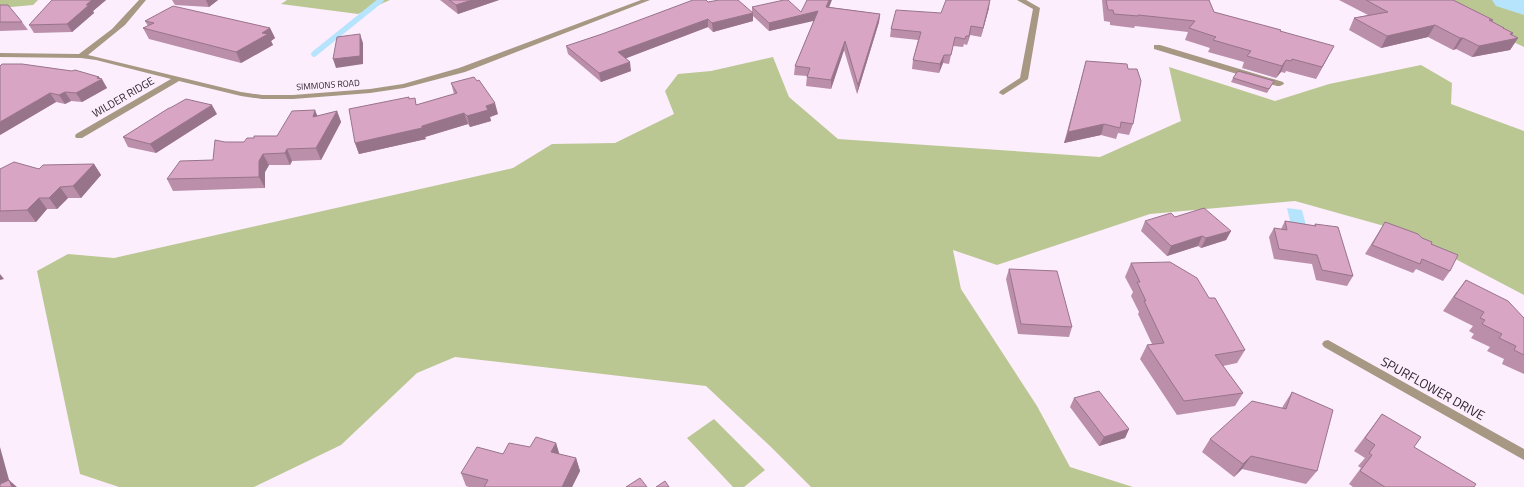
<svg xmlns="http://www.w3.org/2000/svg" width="1524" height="487" font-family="'Titillium Web',sans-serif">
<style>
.green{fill:#bac793}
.water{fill:#b5e4fc}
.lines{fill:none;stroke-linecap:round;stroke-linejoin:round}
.stream{stroke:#b5e4fc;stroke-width:5.5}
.river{fill:#b5e4fc;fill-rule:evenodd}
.street{fill:#a69883;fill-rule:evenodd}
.wall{fill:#bb8ea9}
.shaded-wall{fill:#98748a}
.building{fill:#d9a5c5;stroke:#98748a}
.labels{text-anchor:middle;stroke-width:3.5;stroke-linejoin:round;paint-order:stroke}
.far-street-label{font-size:9px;fill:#261f26;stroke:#fdeefd}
.street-label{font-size:11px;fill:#261f26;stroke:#fdeefd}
.near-street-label{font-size:13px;fill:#261f26;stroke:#fdeefd}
</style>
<rect width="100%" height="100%" fill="#fdeefd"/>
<!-- green -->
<path class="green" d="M0,0H38L33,5L0,8Z
M287,0H390L358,14L281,4Z
M1424,0H1524V47Z
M773,57L789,97L838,139L1100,157L1181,121L1169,67L1275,101L1329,84L1421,65L1452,83L1451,104L1524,131V295L1402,231L1295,201L1150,214L997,265L953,250L961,289L1037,406L1070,467L1133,487H811L771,447L706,386L455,357L417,373L341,445L254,487H119L80,474L37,271L68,254L114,258L513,168L552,144L615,143L674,114L665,91L678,74L711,71Z
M714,419L765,470L744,487H733L687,438Z"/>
<!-- water -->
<path class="water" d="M1287,208L1302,210L1307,229H1292Z"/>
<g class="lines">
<!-- stream -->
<path class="stream" d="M314,54L381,0"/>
<!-- river -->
<path class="river" d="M1492,0H1524V15L1496,6Z"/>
<!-- street -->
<path class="street" d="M139,0H146L125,25L88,55L241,92L262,95H293L370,89L403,84L459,68L641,0H650L465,72L404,88L370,93L293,99H262L241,96L179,81L82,138H76L75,136L76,134L171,79L96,60L81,58L0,57V53L79,54L112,29Z
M1017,0H1026L1040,8L1028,79L1003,95L999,93L1000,91L1020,78L1033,9Z
M1154,45H1160L1283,82L1284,84L1280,86H1277L1154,49Z
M1328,340L1524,449V460L1324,347L1322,344L1324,341Z"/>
</g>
<!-- wall -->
<path class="wall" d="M52,0H106L93,11L94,13L72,32L34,33L29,25Z
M172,0H218L209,7L175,5Z
M440,0H499L458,14Z
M1102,0H1209L1214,12L1281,31L1328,57L1316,79L1286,71L1285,73L1281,72L1276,78L1242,68L1244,62L1208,52L1210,48L1185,40L1188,32L1135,26L1134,28L1110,25V22L1104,21Z
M1339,0H1453L1493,20L1492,22L1504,28V29L1513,33L1512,35L1518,38L1510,50L1472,57L1456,49L1453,50L1428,37L1381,48L1349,30L1354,18L1368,15Z
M708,2L752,12V7L801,12L829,7L880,14L879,22L857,94L844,50L831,89L806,86L807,76L794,75L795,66L814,20L769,31L753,16V21L713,32L708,27L626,58L631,71L601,82L568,54L566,46Z
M0,5L22,22L28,30L0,31Z
M989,8L981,37L970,35L967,45L964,44L963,47L953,46L949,64L943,63L939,73L912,69L913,60L918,40L890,37L891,29Z
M145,21L270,28L275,38L271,41L273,45L241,63L149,39L143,28L148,26Z
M1086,61L1133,124L1129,135L1118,133L1116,139L1101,135L1064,143Z
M72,71L99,77L107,88L82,102L71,101L65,104L56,102L0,135Z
M1233,78L1274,81L1267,93L1231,82Z
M451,83L498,114L490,117L491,121L470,127L468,124L425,137L426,139L359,154L355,143L410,99L417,105L454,94Z
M337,111L341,122L321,160L292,161L290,165H269L265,172V188L173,191L167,179L213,160L225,142H244L277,136L317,116Z
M217,114L156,153L128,147L123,137Z
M94,164L101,175L81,198H68L57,209H47L36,222H0V169H39Z
M1175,217L1231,231L1226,240L1201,248L1198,246L1167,256L1141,231L1145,221Z
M1285,221L1314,226L1315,224L1353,276L1347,286L1316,280L1312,264L1274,259L1269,237L1274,228L1281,229Z
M1385,222L1422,238L1431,244L1450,271L1443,281L1416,269L1413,273L1365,254Z
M1131,263L1209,298L1245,350L1237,363L1223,366L1243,393L1235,406L1177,415L1140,359L1147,345L1152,344L1138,314L1139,312L1131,296L1133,292L1125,277Z
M1009,269L1072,327L1069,337L1018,334L1006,279Z
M1466,280L1524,318V374L1502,364L1504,359L1487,351L1490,347L1471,338L1474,334L1469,331L1473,326L1443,311L1455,294Z
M1292,392L1317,471L1306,484L1242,469L1234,477L1202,452L1210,439L1282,408L1283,406Z
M1074,398L1129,429L1125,438L1099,446L1070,407Z
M1382,414L1414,447L1474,487H1353L1349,484L1361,468L1358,466L1365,458L1354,451Z
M556,443L559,454L576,458L580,471L572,487H469L466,486L461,473L503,454L530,447Z"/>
<!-- shaded-wall -->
<path class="shaded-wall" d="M92,0H106L93,11L94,13L72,32L67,24L86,5Z
M206,0H218L209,7Z
M472,0H499L458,14L456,5Z
M829,0H832L826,15V7Z
M990,0L989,8L981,37L983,28Z
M818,11V20L769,31V23Z
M753,13V21L713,32L712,23Z
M880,14L879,22L857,94L858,85Z
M708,19V27L619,61L618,52Z
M1435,25L1428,37L1381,48L1387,36Z
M971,26L970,35L967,45L969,36Z
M270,28L275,38L271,41L273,45L241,63L236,52L262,33Z
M1513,33L1509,40L1518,38L1510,50L1472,57L1479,46L1510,34Z
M360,34L363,43V64L336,68L333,59Z
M1460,38H1463L1456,49L1453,50Z
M845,41L844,50L831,89V80Z
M1334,46L1316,79L1322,67Z
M944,55L943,63L939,73L940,64Z
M1286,60L1281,72L1276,78L1282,66Z
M630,62L631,71L601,82L599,73Z
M99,77L101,80L102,79L107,88L82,102L76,93Z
M65,92L71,101L65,104L59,95Z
M50,93L56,102L0,135V122Z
M495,103L498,114L490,117L491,121L470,127L467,116L486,106Z
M212,105L217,114L156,153L150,144Z
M315,110L320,122L313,117Z
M337,111L341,122L321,160L316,148Z
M464,113L468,124L425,137L426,139L359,154L355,143L422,126Z
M1104,124L1101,135L1064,143L1068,132Z
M287,149L292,161L290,165L285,153Z
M263,154L269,165L265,172V188L259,177V161Z
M94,164L101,175L81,198L73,186Z
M60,187L68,198L57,209L49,198Z
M39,198L47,209L36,222L27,210Z
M1231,231L1226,240L1201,248L1206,238Z
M1202,236L1198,246L1167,256L1171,246Z
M0,274L4,279L0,280Z
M1129,429L1125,438L1099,446L1104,437Z
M556,443L560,456L551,452Z
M0,447L11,487L0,484Z
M1251,456L1242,469L1234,477L1243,464Z
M576,458L580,471L572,487H562Z
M9,480L17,487H12Z"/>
<!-- building -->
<path class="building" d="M52,0H92L86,5H89L67,24L29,25Z
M449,0H472L456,5Z
M693,0H706L708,2L719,0H738L753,13L712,23L708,19L618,52L630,62L599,73L566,46L602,34Z
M784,0H788L801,12L807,0H829L826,7L880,14L858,85L845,41L831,80L807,77L810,68L795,66L818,11L769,23L752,7Z
M946,0H990L983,28L971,26L969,36H966L965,39L955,37L951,55H944L940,64L913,60L921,32L891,29L896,10L941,13Z
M1106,0H1209L1214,12L1281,30L1280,31L1334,46L1322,67L1292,59L1291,61L1286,60L1282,66L1247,56L1251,51L1213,40L1216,37L1189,28L1195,21L1138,15V16L1114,14L1113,10H1108Z
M1366,0H1453L1493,20H1489L1504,28H1503L1513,33L1510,34L1518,38L1479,46L1463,38H1460L1435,25L1387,36L1354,18L1388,12Z
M0,5H8L22,22H0Z
M173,6L270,28L262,33L268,34L236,52L143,28L154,23L145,21Z
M360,34V56L333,59L337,37Z
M1086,61L1127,64L1128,69H1137L1141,81L1133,124L1121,122L1120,128L1104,124L1068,132Z
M2,64H22L72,71L75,70L99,77L97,78L102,79L76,93L65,92L59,95L50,93L0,122V66Z
M1238,71L1274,81L1269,89L1233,78Z
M474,77L477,81L479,80L495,103L486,106L488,110L467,116L464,113L422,126V128L355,143L349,109L409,97V99L415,98L416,105L457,93L451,83Z
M186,99L212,105L150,144L123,137L169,108H170Z
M315,110L313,117L337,111L316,148L287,149L285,153L263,154L259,161V177L167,179L180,161L213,160L215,140L225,142H244L247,138H254V136H277L292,111Z
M14,162L39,169L43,165L94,164L73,186L60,187L49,198H39L27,210L0,211V169Z
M1204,208L1231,231L1206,238L1202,236L1171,246L1145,221L1171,213L1175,217Z
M1285,221L1316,226L1315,224L1338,227L1353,276L1322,270L1317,255L1279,249L1274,228L1287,230Z
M1385,222L1418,234L1422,238L1432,242L1431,244L1458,255L1450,271L1422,259L1420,264L1372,245Z
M1170,262L1197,278L1209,298H1215L1245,350L1215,355L1243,393L1184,401L1147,345L1164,343L1144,301H1146L1137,282H1140L1131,263Z
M1009,269L1057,271L1072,327L1021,324Z
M1466,280L1508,301L1524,318V355L1514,350L1516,346L1499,338L1502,334L1482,324L1485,320L1480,318L1484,312L1454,297Z
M1099,391L1129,429L1104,437L1074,398Z
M1292,392L1333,410L1317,471L1251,456L1243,464L1210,439L1252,401L1286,409Z
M1382,414L1421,437L1414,447L1476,484L1474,487H1385L1360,471L1372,455L1369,453L1375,445L1365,438Z
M536,437L556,443L551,452L576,458L562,487H484L488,480L461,473L477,447L503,454L509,443L530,447Z
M640,478L647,487H626Z
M9,480L12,487H0V484Z
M665,481L669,487H656Z"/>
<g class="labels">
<!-- far-street labels -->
<g class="far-street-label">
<text transform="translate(328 85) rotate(-4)" y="3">SIMMONS ROAD</text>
</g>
<!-- street labels -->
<g class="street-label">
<text transform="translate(123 97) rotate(-30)" y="4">WILDER RIDGE</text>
</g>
<!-- near-street labels -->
<g class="near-street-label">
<text transform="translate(1433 388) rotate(29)" y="5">SPURFLOWER DRIVE</text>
</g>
</g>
</svg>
